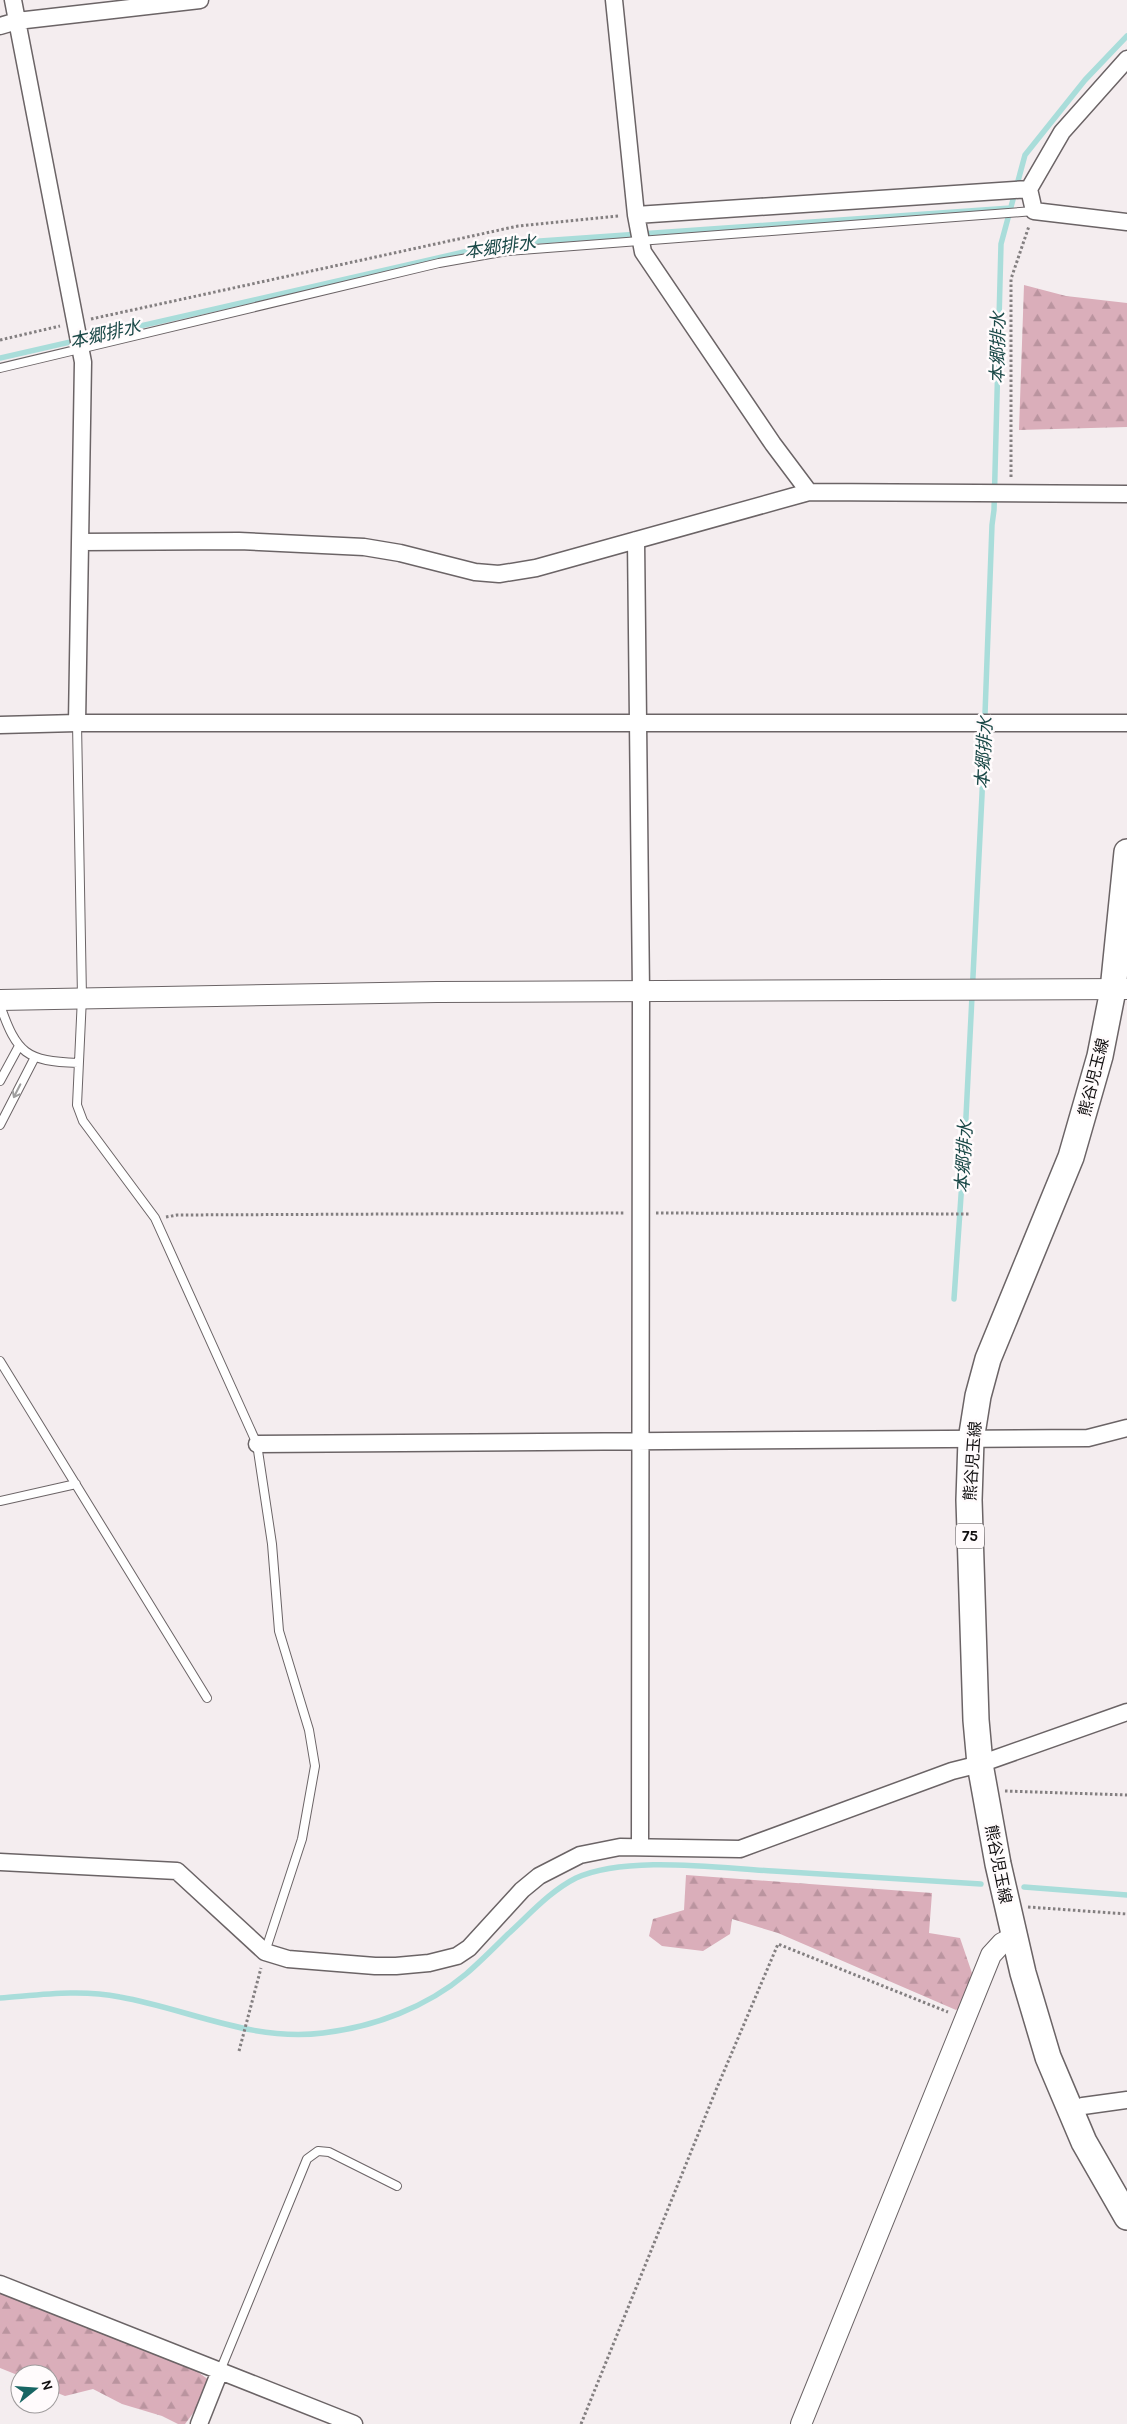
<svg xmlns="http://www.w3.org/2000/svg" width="1127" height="2424" font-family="Karla,'Noto Sans JP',sans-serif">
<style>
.forest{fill:url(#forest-firs)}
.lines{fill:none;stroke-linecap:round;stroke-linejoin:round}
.stream{stroke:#a9ddda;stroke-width:5.5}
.service-casing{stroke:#6b6466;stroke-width:10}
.minor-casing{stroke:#6b6466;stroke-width:19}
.tertiary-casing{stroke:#6b6466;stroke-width:22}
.primary-casing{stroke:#6b6466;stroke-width:28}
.path{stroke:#837f80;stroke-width:3;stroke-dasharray:2.5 2.5;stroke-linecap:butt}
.service{stroke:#fff;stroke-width:8}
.minor{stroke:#fff;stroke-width:16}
.tertiary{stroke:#fff;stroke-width:20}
.primary{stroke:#fff;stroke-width:25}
.oneway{stroke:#9f9f9f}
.labels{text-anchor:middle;stroke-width:5;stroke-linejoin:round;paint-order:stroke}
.shield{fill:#fffbfc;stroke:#585556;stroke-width:1}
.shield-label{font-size:15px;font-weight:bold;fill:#100e0f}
.street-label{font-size:16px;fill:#100e0f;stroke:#fffbfc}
.water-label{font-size:18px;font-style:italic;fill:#1b4948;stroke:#fffbfc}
</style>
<defs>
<pattern id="forest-firs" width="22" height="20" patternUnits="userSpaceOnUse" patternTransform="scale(1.25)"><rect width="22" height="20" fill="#daaeba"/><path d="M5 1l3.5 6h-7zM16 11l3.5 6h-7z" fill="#ba949f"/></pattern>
</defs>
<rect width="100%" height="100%" fill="#f4edef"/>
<!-- forest -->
<path class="forest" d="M1024,285L1066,296L1127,303V427L1019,430Z
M686,1875L932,1893L929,1933L960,1938L973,1976L959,2008L956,2010L778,1933L732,1919L730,1934L703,1951L662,1946L649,1936L653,1919L684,1910Z
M0,2289L147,2352L188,2365L209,2380L197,2408L185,2424H178L162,2416L122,2404L93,2389L65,2396L50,2390V2374H20V2376L0,2368Z"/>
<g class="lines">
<!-- stream -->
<path class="stream" d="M0,358L499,244L1011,208
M954,1299L965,1137L982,795L992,525L994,510L1001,244L1025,155L1085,80L1127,36
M1024,1887L1127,1895
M0,1998C40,1995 80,1989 120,1997C188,2009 252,2042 323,2033C374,2027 427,2007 466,1974C481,1961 494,1948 508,1934C529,1915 550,1891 576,1878C626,1855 718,1868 773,1871C842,1875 911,1880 981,1884"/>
<!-- service casing -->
<g class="service-casing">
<path id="service" d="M0,368L439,263L507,251L1034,211
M77,723L82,997L77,1105L83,1121L155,1218L257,1444L272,1544L279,1631L309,1730L315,1766L302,1839L265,1952
M0,1005C17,1054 26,1061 78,1063
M0,1081L19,1046
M0,1125L35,1057
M0,1361L207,1698
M0,1501L76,1484
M220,2371L307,2159L318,2151L329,2152L397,2186"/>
</g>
<!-- minor casing -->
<g class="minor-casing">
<path id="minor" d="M13,0L83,362L77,723
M614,0L636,215L643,252L773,444L809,492
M0,26L17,21L200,0
M1127,59L1062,132L1029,189L1034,211L1127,222
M636,215L1029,189
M636,540L641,992L640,1846
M81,542L239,541L364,547L400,553L475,572L499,574L536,568L809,492L1127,494
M0,725L77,723H1127
M257,1444L1088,1438L1127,1428
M0,1862L177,1871L265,1952L288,1959L375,1966H396L429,1963L457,1956L469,1948L522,1890L539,1876L580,1855L620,1847L740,1849L952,1771L980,1764L1127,1712
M1071,2113L1083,2106L1127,2100
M0,2284L354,2424
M199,2424L220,2371"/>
</g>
<!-- tertiary casing -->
<g class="tertiary-casing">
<path id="tertiary" d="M0,1000L437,992L1127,989
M801,2424L991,1955L1002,1943L1014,1937"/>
</g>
<!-- primary casing -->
<g class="primary-casing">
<path id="primary" d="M1127,852L1113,990L1100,1056L1071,1157L988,1359L978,1396L971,1440L969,1500L976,1720L980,1764L998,1864L1023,1973L1048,2057L1084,2142L1127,2217"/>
</g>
<!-- path -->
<path class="path" d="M91,319L518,226L619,216
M0,340L60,326
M1011,477V279L1029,226
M656,1213L971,1214
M166,1217L177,1215L624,1213
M1005,1791L1127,1795
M1028,1907L1127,1914
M239,2051L261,1968
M581,2424L716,2090L778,1944L948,2012"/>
<!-- service -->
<use href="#service" class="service"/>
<!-- minor -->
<use href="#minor" class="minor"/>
<!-- tertiary -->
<use href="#tertiary" class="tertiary"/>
<!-- primary -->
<use href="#primary" class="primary"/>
</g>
<!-- one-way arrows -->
<defs><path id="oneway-shaft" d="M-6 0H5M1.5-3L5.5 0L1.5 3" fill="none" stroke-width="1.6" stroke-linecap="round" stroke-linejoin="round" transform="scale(1.25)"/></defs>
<use class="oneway" href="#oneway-shaft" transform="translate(17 1091) rotate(117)"/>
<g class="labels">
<!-- shield labels -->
<rect class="shield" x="956" y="1523.5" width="28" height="25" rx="4"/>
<g class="shield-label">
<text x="970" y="1541">75</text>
</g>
<!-- street labels -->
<g class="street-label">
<text transform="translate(1093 1077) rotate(-76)" y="6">熊谷児玉線</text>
<text transform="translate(972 1461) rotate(-86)" y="6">熊谷児玉線</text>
<text transform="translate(999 1864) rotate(79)" y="6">熊谷児玉線</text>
</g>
<!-- water labels -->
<g class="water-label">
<text transform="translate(500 247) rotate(-8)" y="6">本郷排水</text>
<text transform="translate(105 334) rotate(-13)" y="6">本郷排水</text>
<text transform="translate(998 348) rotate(-89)" y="6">本郷排水</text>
<text transform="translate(984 753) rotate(-87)" y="6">本郷排水</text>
<text transform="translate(964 1157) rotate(-87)" y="6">本郷排水</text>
</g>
</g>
<!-- north arrow -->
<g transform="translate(35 2389) rotate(73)"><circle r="24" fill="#fffbfc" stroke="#9f9c9d"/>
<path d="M0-4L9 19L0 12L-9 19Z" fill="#176563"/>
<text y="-8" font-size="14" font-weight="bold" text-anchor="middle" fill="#100e0f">N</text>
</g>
</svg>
